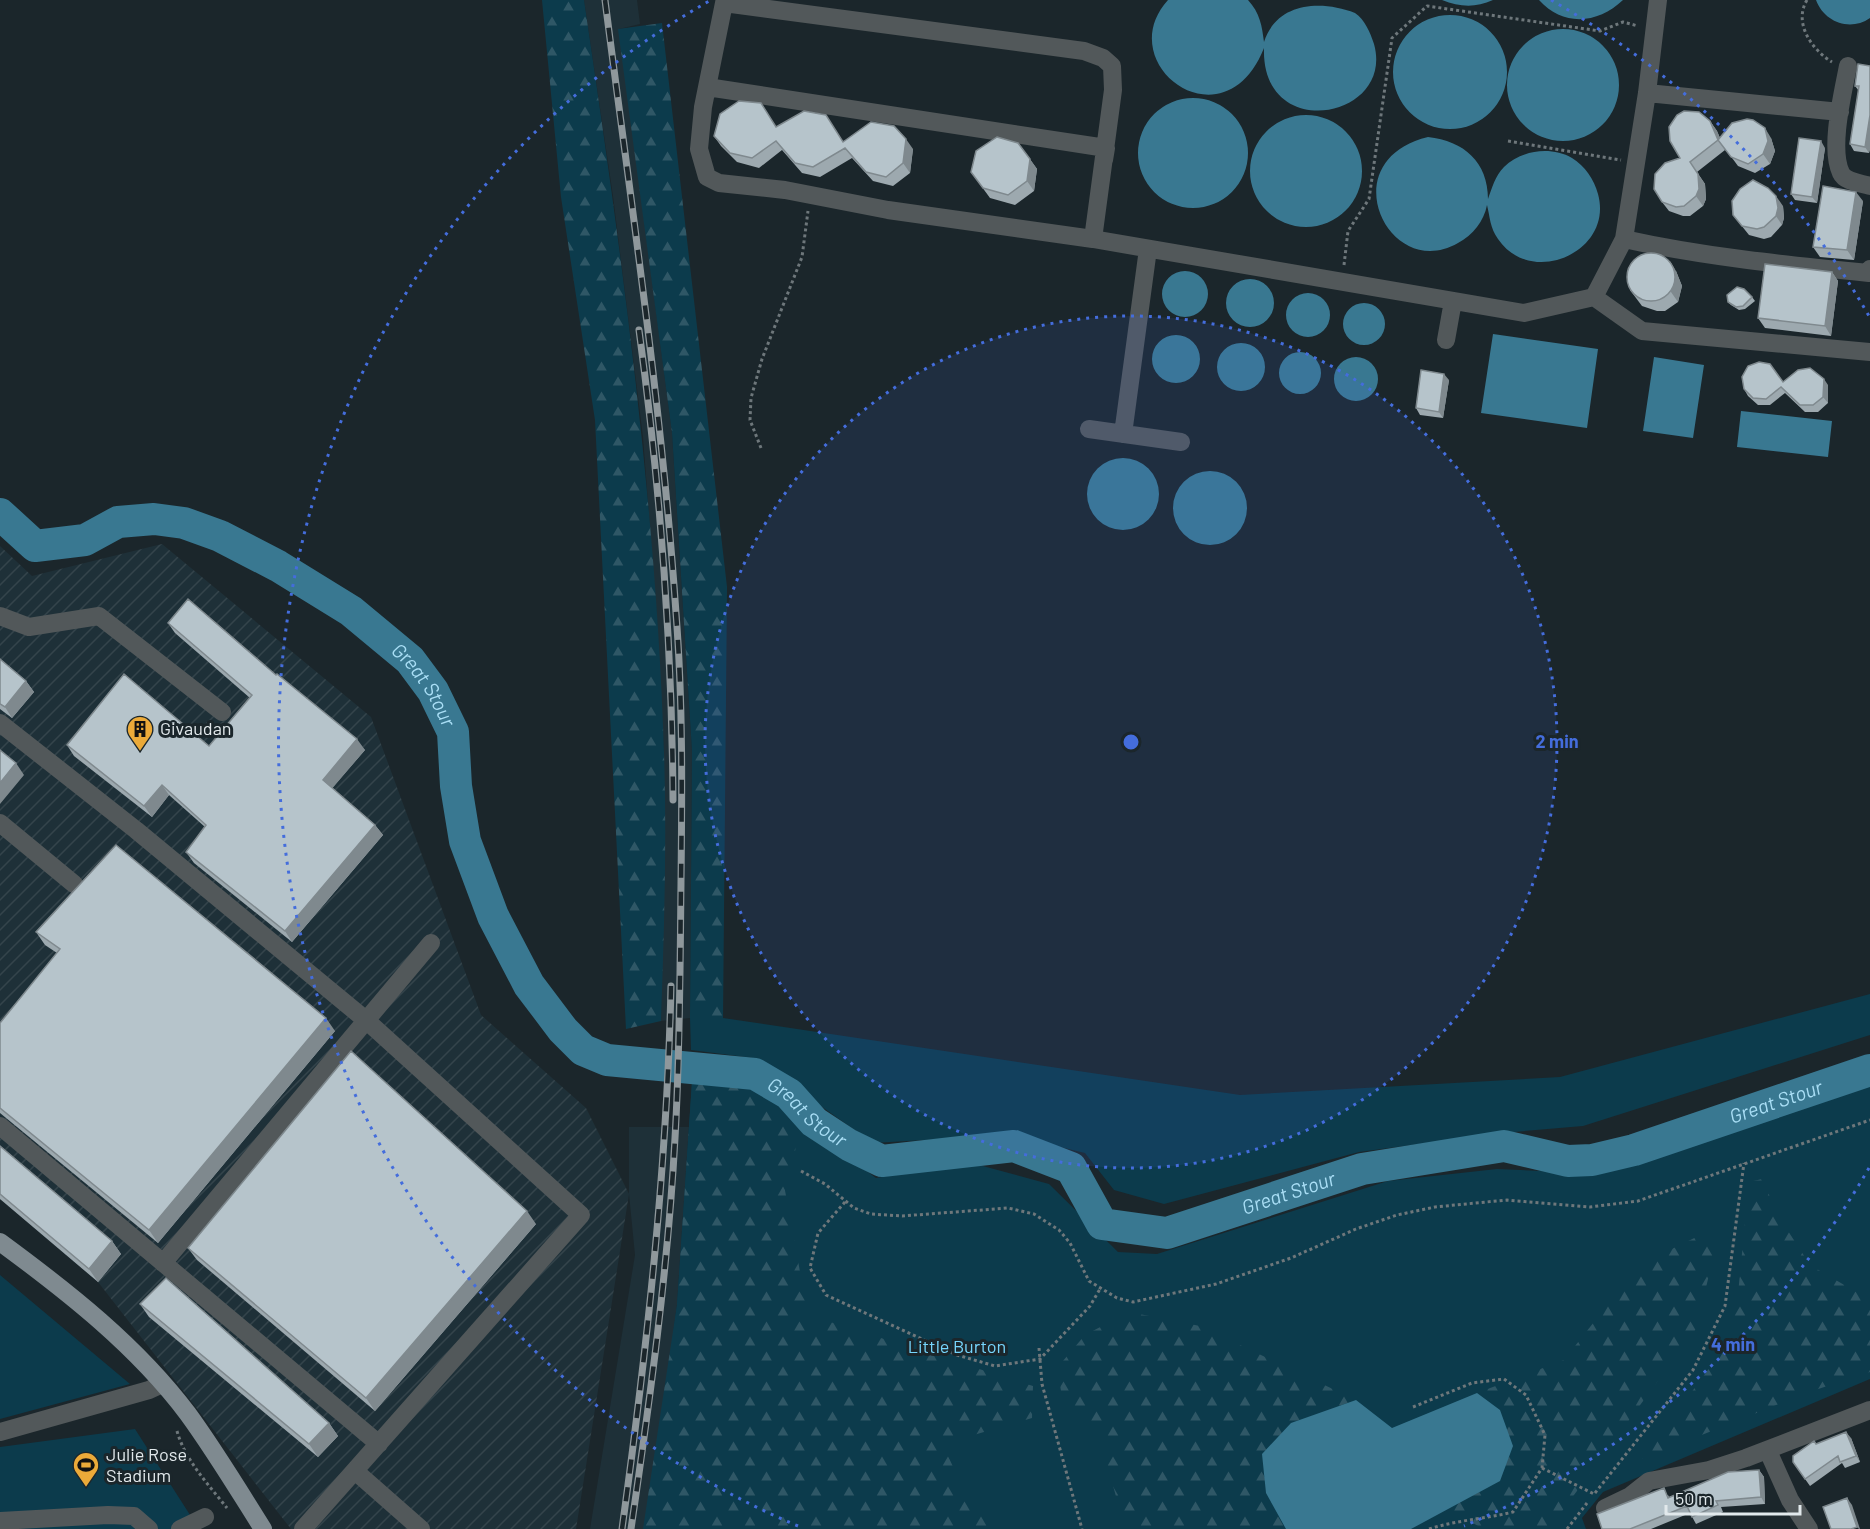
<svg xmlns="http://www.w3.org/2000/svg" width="1870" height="1529" font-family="Barlow,sans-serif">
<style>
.built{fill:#1e3038}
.industrial{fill:url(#industrial-furrows)}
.green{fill:#0c3b4c}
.forest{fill:url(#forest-firs)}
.water{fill:#397891}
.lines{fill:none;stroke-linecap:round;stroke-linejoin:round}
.river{stroke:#397891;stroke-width:32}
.path{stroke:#6e777b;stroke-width:3;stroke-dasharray:3 3;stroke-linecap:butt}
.minor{stroke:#52585a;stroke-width:18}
.major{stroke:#7f8a90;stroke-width:18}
.rail-casing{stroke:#8f989c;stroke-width:7}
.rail{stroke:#1b262b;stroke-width:4.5;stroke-dasharray:14;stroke-linecap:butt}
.wall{fill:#9da9af}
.shaded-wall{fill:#7f898e}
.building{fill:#b6c4cb;stroke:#7f898e;stroke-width:1.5}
.ring{fill:none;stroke:#446ddc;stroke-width:3;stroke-dasharray:3 6}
.labels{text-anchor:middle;stroke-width:6;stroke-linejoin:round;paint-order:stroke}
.poi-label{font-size:18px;fill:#e2e9ec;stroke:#1b262b;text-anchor:start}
.park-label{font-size:18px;fill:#76d6fd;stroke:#1b262b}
.water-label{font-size:20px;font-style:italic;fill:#a9def5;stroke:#1b262b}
.centre{fill:#446ddc;stroke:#1b262b;stroke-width:3}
.ring-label{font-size:18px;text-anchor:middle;font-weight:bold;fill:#446ddc;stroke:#1b262b;stroke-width:6;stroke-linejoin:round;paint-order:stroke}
</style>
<defs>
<pattern id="industrial-furrows" width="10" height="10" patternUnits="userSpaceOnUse" patternTransform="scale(1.5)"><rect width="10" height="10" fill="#1e3038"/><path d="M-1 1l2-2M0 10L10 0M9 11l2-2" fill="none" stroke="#34444b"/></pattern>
<pattern id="forest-firs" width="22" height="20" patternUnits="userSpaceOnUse" patternTransform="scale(1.5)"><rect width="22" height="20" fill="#0c3b4c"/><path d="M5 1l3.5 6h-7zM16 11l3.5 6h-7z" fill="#2f5766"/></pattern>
</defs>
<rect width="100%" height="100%" fill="#1b262b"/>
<!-- built -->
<path class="built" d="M584,0H637L640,24L619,29L672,433L692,751L690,1018L661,1021L664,754L657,619L643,437L613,196Z
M629,1127H689L677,1305L647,1529H590L635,1255L629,1194Z"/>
<!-- industrial -->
<path class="industrial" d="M162,544L371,717L481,1015L586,1108L629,1194L576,1529H291L98,1282L0,1199V546L32,576Z"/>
<!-- green -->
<path class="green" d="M1870,994V1035L1583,1126L1502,1133L1359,1152L1164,1204L1114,1190L1085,1153L1011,1135L873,1143L753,1058L691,1050L690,1018H723L1240,1095L1560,1077Z
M1870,1080V1379L1603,1492L1582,1518L1586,1529H647L677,1305L692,1082L747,1085L797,1118L876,1178L968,1162L1049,1184L1118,1252L1157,1254L1388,1181L1497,1169L1582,1173L1662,1150Z
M0,1275L130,1384L0,1419Z
M135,1429L199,1529H0V1447Z"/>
<!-- forest -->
<path class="forest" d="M542,0H584C621,250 656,500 664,753C667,842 664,932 661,1021L626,1029L595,420L561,197Z
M662,23L727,587L723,1018H690L692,751L672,433L618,29Z
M692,1082L747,1085L797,1118L794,1173L784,1185L808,1315L1033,1386L1032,1418L943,1444L964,1492L996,1529H643L677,1305Z
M1762,1179L1779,1217L1810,1265L1870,1300V1372L1806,1393L1642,1459L1728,1343L1738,1294L1749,1182Z
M1721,1225L1696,1329L1549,1529H1483L1448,1508L1500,1481V1410L1477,1393L1564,1360L1639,1265Z
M1129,1312L1200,1326L1356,1400L1291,1423L1266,1493L1286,1529H1125L1096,1424L1064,1408L1057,1368L1085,1335Z"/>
<!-- water -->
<path class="water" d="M1168,0H1248C1260,13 1262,26 1264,42C1277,2 1321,0 1355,13C1365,20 1370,32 1374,44C1395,119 1261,144 1264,48C1224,149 1110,64 1168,0Z
M1442,0H1493C1475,8 1460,7 1442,0Z
M1539,0H1623C1598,24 1563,27 1539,0Z
M1816,0H1870V18C1850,32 1824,22 1816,0Z
M1393 72a57 57 0 1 1 114 0a57 57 0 1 1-114 0Z
M1507 85a56 56 0 1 1 112 0a56 56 0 1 1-112 0Z
M1138 153a55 55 0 1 1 110 0a55 55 0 1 1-110 0Z
M1250 171a56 56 0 1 1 112 0a56 56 0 1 1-112 0Z
M1428,137C1464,141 1488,162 1488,199C1492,188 1495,176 1504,167C1521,150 1551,146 1572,158C1585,166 1594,179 1598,194C1614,252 1531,288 1498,239C1490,228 1490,217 1487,205C1484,221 1473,235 1458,243C1389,283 1330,161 1428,137Z
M1162 294a23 23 0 1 1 46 0a23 23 0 1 1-46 0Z
M1226 303a24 24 0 1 1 48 0a24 24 0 1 1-48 0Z
M1286 315a22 22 0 1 1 44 0a22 22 0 1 1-44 0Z
M1343 324a21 21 0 1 1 42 0a21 21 0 1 1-42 0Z
M1493,334L1598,349L1587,428L1481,413Z
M1152 359a24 24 0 1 1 48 0a24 24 0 1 1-48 0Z
M1217 367a24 24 0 1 1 48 0a24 24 0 1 1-48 0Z
M1279 373a21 21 0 1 1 42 0a21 21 0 1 1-42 0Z
M1334 379a22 22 0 1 1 44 0a22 22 0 1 1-44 0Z
M1654,357L1704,365L1693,438L1643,431Z
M1741,411L1832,421L1828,457L1737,447Z
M1087 494a36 36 0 1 1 72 0a36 36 0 1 1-72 0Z
M1173 508a37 37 0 1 1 74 0a37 37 0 1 1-74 0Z
M1477,1393L1500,1410L1513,1446L1500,1481L1411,1529H1286L1266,1493L1262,1454L1291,1423L1356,1400L1392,1428Z"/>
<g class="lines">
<!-- river -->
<path class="river" id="s1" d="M0,514L35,546L85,540L118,522L154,519L184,523L220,536L278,566L351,611L410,660L433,691L453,732L456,786L465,841L493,916L529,985L563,1030L583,1050L607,1060L755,1074L789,1094L814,1122L849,1145L882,1161L1014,1146L1071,1168L1102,1224L1167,1233L1362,1169L1504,1146L1568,1161L1592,1160L1634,1150L1870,1070"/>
<!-- path -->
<path class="path" d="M1807,0C1793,23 1812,50 1832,62
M1508,141L1621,160
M1344,265L1348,231L1369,199L1392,38L1427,6L1600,31L1623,22L1638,26
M761,448L750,420L751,398L762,359L802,257L808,211
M801,1171L825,1184L854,1208L871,1214L902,1216L1008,1208L1034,1214L1059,1230L1070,1243L1089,1281L1117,1298L1133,1302L1216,1284L1291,1258L1356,1229L1397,1215L1435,1207L1507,1200L1590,1207L1638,1201L1870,1120
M845,1202L818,1233L810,1268L826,1295L957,1355L995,1366L1040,1359L1090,1306L1100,1289
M1039,1348L1042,1384L1082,1529
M1413,1407L1472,1383L1504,1379L1526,1395L1545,1435L1542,1468L1513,1512C1485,1519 1457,1520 1429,1529
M177,1431C185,1460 208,1484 227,1508
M1542,1468L1594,1494
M1595,1493L1693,1370L1725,1306L1744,1163
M1567,1529L1587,1503"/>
<!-- minor -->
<path class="minor" d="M1848,66C1843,93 1829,148 1841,173C1845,182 1861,183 1870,186
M707,87L1106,148L1104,160
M1647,93L1840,112
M1093,239L1113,90L1112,66L1103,58L1084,51L724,3L703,107L699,149L707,177L719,183L785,190L888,210L1093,239L1524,313L1594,297L1624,239L1647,93L1658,0
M1624,239C1705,257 1787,265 1869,273L1870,269
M1594,297L1642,331L1870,352
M1446,340L1453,301
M1089,429L1181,442
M1123,434L1148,249
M0,616L29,627L99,616L222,712
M0,723L136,830L367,1021L581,1215L303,1529
M0,823L74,884
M0,1126L379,1444
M163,1263L431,943
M0,1432L149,1390L162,1384
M1768,1451L1790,1500L1809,1529
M355,1471L421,1529
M1605,1508L1630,1496L1649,1481L1709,1470L1746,1458L1870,1410
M0,1521L108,1515L134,1516L149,1529
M180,1529L205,1517"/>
<!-- major -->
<path class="major" d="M0,1242C68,1292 137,1346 188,1414C215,1451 239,1491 263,1529"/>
<!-- rail casing -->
<g class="rail-casing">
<path id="rail" d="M605,0C631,204 662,408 676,613C683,703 682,793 681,883C680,968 680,1053 675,1138C668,1269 650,1399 631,1529
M639,330C660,485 672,643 673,800
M622,1529C647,1348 667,1168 671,986"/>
</g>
<!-- rail -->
<use href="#rail" class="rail"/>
</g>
<!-- wall -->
<path class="wall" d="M1870,66V149L1869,153L1854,151L1850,144L1859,91L1855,86Z
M1710,121L1717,131L1720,138H1771L1775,151L1770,164L1755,173L1738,166L1724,147L1725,150L1697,172L1705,184L1706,199L1703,206L1690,216H1683L1669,211L1662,202L1680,158Z
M776,126L844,141L913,149L910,173L893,186L873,181L852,158L820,177L802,173L782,150L759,168L737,162L721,146L714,136Z
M1018,143L1037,169L1034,191L1015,205L990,198L971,172Z
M1825,148L1817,203L1795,200L1791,194Z
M1863,201L1854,260L1820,257L1813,247Z
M1783,206L1784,218L1782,225L1771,237L1764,239L1749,235L1733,215Z
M1676,271L1682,286L1678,302L1665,311H1657L1642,306L1630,290Z
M1832,272L1838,281L1831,336L1765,328L1758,318Z
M1752,297L1755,301L1745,309L1739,310L1731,305L1728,302Z
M1449,380L1443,418L1420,415L1416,408Z
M1783,382L1828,385V403L1818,412H1805L1785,393L1770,405H1758L1748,396L1744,389Z
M168,623L276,675L365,750L332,788L375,825L383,835L292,942L194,863L186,852L205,827L169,795L152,817L74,756L67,745L209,746L250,698L175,633Z
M0,659L26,681L34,692L12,718L0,709Z
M36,932L335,1031L158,1243L0,1113V1023L57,953L45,945Z
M0,1146L112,1241L121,1254L98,1282L0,1199Z
M536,1224L375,1411L197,1260L188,1248Z
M140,1304L329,1423L338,1436L318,1457L149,1317Z
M1851,1438L1860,1462L1845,1468L1842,1463L1810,1486L1793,1462L1816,1444Z
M1759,1470L1764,1477L1765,1504L1721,1507L1723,1512L1696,1524L1690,1513L1651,1529H1602L1668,1495L1669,1497Z"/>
<!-- shaded-wall -->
<path class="shaded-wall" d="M1870,115V149L1869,153L1865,147Z
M1710,121L1717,131L1725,150L1718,140Z
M1765,128L1771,138L1775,151L1770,164L1763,154Z
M906,139L913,149L910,173L903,163Z
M1821,141L1825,148L1817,203L1812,197Z
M1030,159L1037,169L1034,191L1027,181Z
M1698,174L1705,184L1706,199L1703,206L1696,196Z
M1856,192L1863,201L1854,260L1847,250Z
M1776,196L1783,206L1784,218L1782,225L1776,216Z
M1670,261L1676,271L1682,286L1678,302L1671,292Z
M1832,272L1838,281L1831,336L1825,326Z
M1444,374L1449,380L1443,418L1439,412Z
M1824,379L1828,385V403L1823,397Z
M26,681L34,692L12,718L5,707Z
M357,739L365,750L330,791L323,780Z
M16,763L24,775L0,804V783Z
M162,785L169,795L152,817L144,806Z
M375,825L383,835L292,942L285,931Z
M326,1018L335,1031L158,1243L149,1230Z
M527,1211L536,1224L375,1411L366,1398Z
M112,1241L121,1254L98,1282L89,1269Z
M329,1423L338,1436L318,1457L309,1444Z
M1846,1432L1851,1438L1860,1462L1856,1456Z
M1759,1470L1764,1477L1765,1504L1761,1497Z
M1847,1498L1852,1505L1860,1529H1859L1857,1527Z"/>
<!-- building -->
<path class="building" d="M1858,64L1870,66V115L1865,147L1850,144L1859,86H1855Z
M739,101L761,103L776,127L804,111L826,115L843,142L871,122L894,126L906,139L903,163L886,177L866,172L845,148L813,167L795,163L776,141L752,158L730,153L714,136L720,114Z
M1684,111L1699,112L1710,121L1718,140L1690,162L1698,174L1699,189L1696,196L1684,206L1676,207L1662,202L1654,189L1655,174L1665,163L1680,158L1670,141L1669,127L1677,115Z
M1747,119L1753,120L1765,128L1768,141L1763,154L1748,164L1731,157L1718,140L1732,123Z
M997,137L1018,143L1030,159L1027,181L1008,195L983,188L971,172L976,151Z
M1799,138L1821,141L1812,197L1791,194Z
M1753,180L1768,188L1776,196L1778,208L1776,216L1764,227L1757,229L1742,226L1733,215L1732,201L1740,189Z
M1823,186L1856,192L1847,250L1813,247Z
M1627 277a24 24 0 1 1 48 0a24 24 0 1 1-48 0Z
M1765,264L1832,272L1825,326L1758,318Z
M1737,287L1744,289L1752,297L1743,306L1736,307L1728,302L1727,295Z
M1759,362L1770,364L1783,382L1798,370L1810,368L1824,379L1823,397L1813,405H1800L1781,387L1766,399L1753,398L1744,389L1742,377L1748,366Z
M1421,370L1444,374L1439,412L1416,408Z
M188,599L276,675L277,674L357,739L323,780L375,825L285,931L186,852L206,825L162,785L144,806L67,745L124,674L209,746L252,695L168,623Z
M0,659L26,681L5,707L0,704Z
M0,750L16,763L0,783Z
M116,845L326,1018L149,1230L0,1108V1023L60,949L36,932Z
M351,1051L527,1211L366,1398L188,1248Z
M0,1146L112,1241L89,1269L0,1194Z
M166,1278L329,1423L309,1444L140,1304Z
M1846,1432L1856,1456L1840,1462L1838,1456L1805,1479L1793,1462V1456L1814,1441L1816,1444Z
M1759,1470L1761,1497L1716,1501L1718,1505L1692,1517L1687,1506L1630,1529H1602L1597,1514L1664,1488L1668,1498L1728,1472Z
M1847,1498L1857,1527L1851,1529H1831L1823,1507Z"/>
<!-- distance rings -->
<circle cx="1131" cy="742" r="426" fill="#446ddc" fill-opacity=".12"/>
<g class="ring">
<circle cx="1131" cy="742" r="426"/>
<path d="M1869 1168A852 852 0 0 1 1464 1526M798 1526A852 852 0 0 1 711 0M1551 0A852 852 0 0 1 1869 316"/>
</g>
<!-- icons -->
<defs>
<g id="building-pin" transform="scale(1.35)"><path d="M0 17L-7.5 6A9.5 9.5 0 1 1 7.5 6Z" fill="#ebaa39" stroke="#1b262b"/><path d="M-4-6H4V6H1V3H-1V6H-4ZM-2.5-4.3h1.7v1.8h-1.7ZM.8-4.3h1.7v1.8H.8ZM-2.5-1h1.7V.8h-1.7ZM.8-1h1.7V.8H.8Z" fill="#111"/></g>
<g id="stadium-pin" transform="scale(1.35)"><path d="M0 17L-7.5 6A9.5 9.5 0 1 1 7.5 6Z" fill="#ebaa39" stroke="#1b262b"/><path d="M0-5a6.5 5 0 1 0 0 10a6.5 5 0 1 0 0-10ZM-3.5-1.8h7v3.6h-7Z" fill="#111"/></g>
</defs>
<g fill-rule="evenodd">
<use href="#building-pin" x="140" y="729"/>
<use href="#stadium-pin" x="86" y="1465"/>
</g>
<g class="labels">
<!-- poi labels -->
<g class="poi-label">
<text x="160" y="735">Givaudan</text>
<text x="106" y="1461">Julie Rose<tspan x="106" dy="21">Stadium</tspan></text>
</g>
<!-- park labels -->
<g class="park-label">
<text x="957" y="1353">Little Burton</text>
</g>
<!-- water labels -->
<g class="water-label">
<text dy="7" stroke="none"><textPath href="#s1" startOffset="496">Great Stour</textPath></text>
<text dy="7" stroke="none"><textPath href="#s1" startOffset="2190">Great Stour</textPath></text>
<text dy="7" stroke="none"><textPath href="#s1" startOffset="1144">Great Stour</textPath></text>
<text dy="7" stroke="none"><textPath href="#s1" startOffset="1686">Great Stour</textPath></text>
</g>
</g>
<circle cx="1131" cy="742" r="9" class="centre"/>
<g class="ring-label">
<text x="1557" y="748">2 min</text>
<text x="1733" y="1351">4 min</text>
</g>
<!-- scale -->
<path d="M1666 1505v9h134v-9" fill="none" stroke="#e2e9ec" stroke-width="3"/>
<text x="1675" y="1505" font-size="18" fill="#e2e9ec" stroke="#1b262b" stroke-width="4.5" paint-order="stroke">50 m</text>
</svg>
